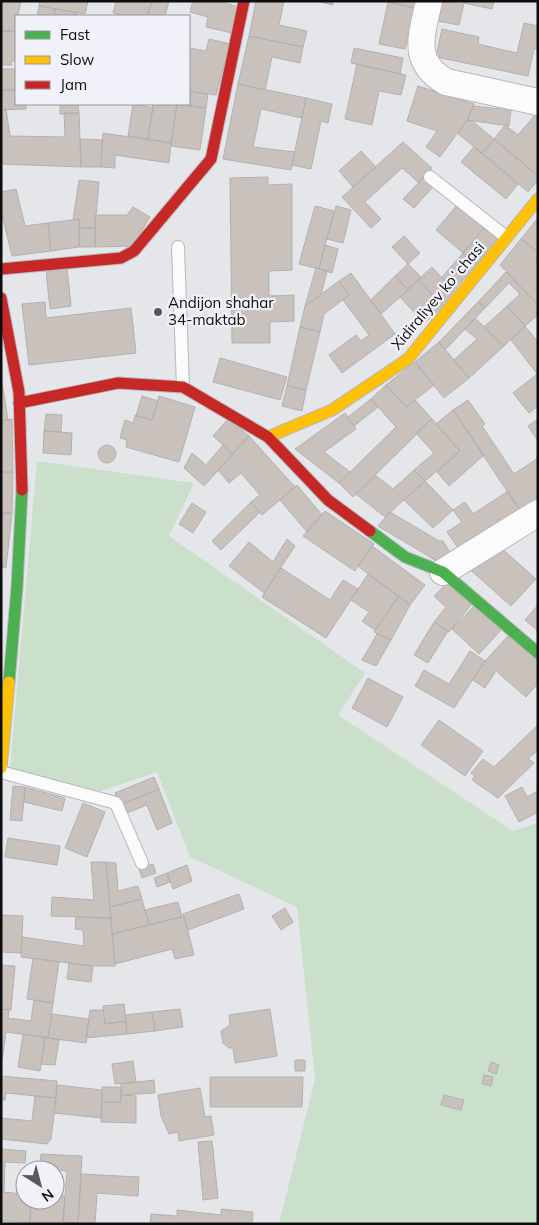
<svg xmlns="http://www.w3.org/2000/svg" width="539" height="1225" font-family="Mulish,sans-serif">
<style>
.green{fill:#cae0cb}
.building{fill:#c9c1bb;stroke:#b2b1b2}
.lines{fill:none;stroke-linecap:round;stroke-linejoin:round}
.lane-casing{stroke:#b6b7ba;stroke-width:14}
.street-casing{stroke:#b6b7ba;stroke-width:28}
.fast-casing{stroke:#b6b7ba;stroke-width:13}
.slow-casing{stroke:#b6b7ba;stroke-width:13}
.jam-casing{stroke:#b6b7ba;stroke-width:13}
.lane{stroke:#fbfbfc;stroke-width:12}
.street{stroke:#fbfbfc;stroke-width:26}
.fast{stroke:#4caf50;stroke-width:11}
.slow{stroke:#ffc107;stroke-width:11}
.jam{stroke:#c62828;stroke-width:11}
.poi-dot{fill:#59595c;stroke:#f1f2f9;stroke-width:2}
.labels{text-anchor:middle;stroke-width:4.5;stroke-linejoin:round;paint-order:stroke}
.street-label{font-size:15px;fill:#0d0d0f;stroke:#f1f2f9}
.poi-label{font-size:15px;fill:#0d0d0f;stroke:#f1f2f9;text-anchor:start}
</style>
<rect width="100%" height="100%" fill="#e5e6ea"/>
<!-- green -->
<path class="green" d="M37,461L194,483L169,536L365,673L338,715L513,831L538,823V1224H279L315,1079L297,907L190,857L157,772L101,791L10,769Z"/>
<!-- building -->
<path class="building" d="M1,1H21L15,31H1Z
M40,1H88L85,14L39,6Z
M116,1H152L147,16H125L113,13Z
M152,1H169L165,16H147Z
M193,1H219L238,7L232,33L206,27L208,17L190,12Z
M256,1H284L279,25L307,31L303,47L249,36Z
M316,1H333V5Z
M384,1H415L414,8Z
M442,1H494L492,9L464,3L459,25L437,21Z
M388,2L414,8L405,49L379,44Z
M39,6L55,9L54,16H37Z
M55,9L77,13V16H54Z
M524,23L538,26V49H534L528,76L436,57L442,29L479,37L478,44L517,53Z
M1,31H16V61H11L12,65H1Z
M249,36L303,47L300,63L272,57L265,90L238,84Z
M209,39L230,44L216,95L189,91V48L206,51Z
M354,48L403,58L400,74L351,63Z
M357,64L406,75L401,95L379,91L372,125L345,119Z
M1,69H16V90H1Z
M238,84L306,98L302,118L261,109L253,147L295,152L291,170L223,159Z
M418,86L474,104L469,117L440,157L426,147L437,131L407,121Z
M1,90H16V104H26V109L1,110Z
M191,92L208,94L206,108L189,106Z
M306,98L332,104L328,123L321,121L311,169L292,165Z
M60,104H78L79,113L60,114Z
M133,104L153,108L148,139L128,136Z
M153,104H177L171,143L148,139Z
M177,104L206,108L200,150L171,146Z
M473,106L511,110L509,126L467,120Z
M6,109L10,136L65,137L64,113H79L81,167L1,164V110Z
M534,116H538V176L494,139L505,125L518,135Z
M467,120L472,121L494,139L482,153L458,134Z
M103,133L171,143L169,163L115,155V168L101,167Z
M80,139L102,140L101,167H81Z
M494,139L538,176V180L528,192L482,153Z
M403,142L432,168L418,182L402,168L365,202L381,219L371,228L342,197Z
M474,147L518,184L506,199L461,162Z
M361,151L376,167L353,187L339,171Z
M268,177V185L292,184V270L269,271V296L294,295V321L270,322V343H232L230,178Z
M423,178L433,187L414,208L403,199Z
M79,180L99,182L95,228H79V219L73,220Z
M16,189L25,226L48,223L51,251L12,256L1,211V192Z
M457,205L484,228L463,253L436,230Z
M315,206L334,211L319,269L299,264Z
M336,206L351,210L343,243L327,239Z
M133,207L150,217L132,246L95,247V215H127Z
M538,218V252L521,239Z
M79,219V247L51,251L48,223Z
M79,228H95V247H79Z
M484,228L498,240L477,264L463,253Z
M404,236L420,253L408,264L392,247Z
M521,239L538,252L536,264L538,267V305L500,265Z
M325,245L338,249L332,273L319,269Z
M463,253L477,264L454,290L442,277Z
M408,264L421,277L408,290L395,276Z
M432,267L456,293L443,306L418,280Z
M67,268L71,306L50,309L46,270Z
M316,268L327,271L321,295L305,306Z
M506,272L538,305V315L525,326L507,306L520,294L509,283L485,308L478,302Z
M351,273L395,334L342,373L329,355L356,335L361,341L369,335L343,300L349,295L339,281Z
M395,276L408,290L381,314L371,300Z
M418,280L443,306L424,323L400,297Z
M339,281L349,295L324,314L320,332L300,327L305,306Z
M45,302L46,318L131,308L136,353L29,365L22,304Z
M478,302L485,308L445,350L439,342Z
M507,306L525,326L504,346L484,327Z
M475,318L504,346L469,378L454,360L477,339L465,329Z
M525,326L538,342V375L511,340Z
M300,327L320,332L306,390L287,386Z
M439,342L469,378L444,398L415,362Z
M220,358L287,377L280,400L213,382Z
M415,362L434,385L406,407L386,385Z
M537,374L538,406L529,413L513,393Z
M1,376L8,420L1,421Z
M386,385L406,407L415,400L432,419L353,497L339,483L396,427L371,399Z
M287,386L306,390L302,411L282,406Z
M142,396L158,401L152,420L136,416Z
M159,396L195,407L179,462L126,447L127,440L120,438L125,420L133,423L135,415L152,420Z
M371,399L378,407L354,426L348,417Z
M468,400L485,424L482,426L514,474L538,458V501L521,512L453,410Z
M453,410L484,455L449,486L437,472L460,451L436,424Z
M345,413L356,429L324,452L350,472L339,483L295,449Z
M46,414L62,415L61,432L44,431Z
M12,419L13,472H1V421Z
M228,419L249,436L233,454L213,436Z
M432,419L460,451L425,481L414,470L434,453L416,433Z
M538,419V441L528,426Z
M44,431L72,433L71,455L43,453Z
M249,436L295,487L262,515L251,502L260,495L241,473L229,483L218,470Z
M98 454a9 9 0 1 1 18 0a9 9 0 1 1-18 0Z
M223,445L233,454L204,486L184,468L192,453L206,465Z
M414,470L425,481L385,517L356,494L375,475L393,489Z
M1,472H13L12,513H1Z
M425,481L453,510L433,528L404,500Z
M297,485L322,515L307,532L280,500Z
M508,491L521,512L461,552L447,532L462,522L453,510L465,502L473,514Z
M251,502L260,512L221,550L212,541Z
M192,503L206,512L193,533L179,524Z
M325,511L374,544L355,571L303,536Z
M390,512L439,541H443L453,557L435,560L378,526Z
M1,513H12L6,568L1,567Z
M287,539L295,546L264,593L229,566L249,542L273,562Z
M372,546L425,585L410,605L358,566Z
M499,546L536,579L511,606L466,566Z
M281,568L330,600L343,580L358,589L326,638L262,597Z
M368,574L399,596L375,630L362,621L369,612L351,600Z
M448,582L471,605L449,632L434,622L446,607L434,596Z
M399,596L410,605L391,640L374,632Z
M477,603L503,628L479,654L452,629Z
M538,605V631L525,620Z
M434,622L448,631L428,663L414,655Z
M377,634L391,640L376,666L362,660Z
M509,635L538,660V683L526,697L496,671L485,688L473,680L485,661Z
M470,651L485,661L454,708L415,686L424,670L449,684Z
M368,678L403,697L387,727L352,708Z
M439,720L483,751L465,776L421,745Z
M538,725V750L528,759L534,763L498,798L472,780L475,776L471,773L483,759L494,767Z
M154,777L159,789L120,805L115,793Z
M13,786L25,787L22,821L10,820Z
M25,787L65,798L62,811L24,802Z
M522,787L527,797L538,791V812L519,822L505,796Z
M159,789L172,823L157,830L147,805L124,814L120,805Z
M83,803L105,812L87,857L65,848Z
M8,838L60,846L57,865L5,857Z
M91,862H106L111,918L51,916L52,897L94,900Z
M106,862L116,863L118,891L138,886L142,899L110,907Z
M153,864L156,873L142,878L139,869Z
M187,865L192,881L173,889L167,873Z
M167,873L170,882L157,887L154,878Z
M239,894L244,909L188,930L183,914Z
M142,899L149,925L112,934L110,907Z
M178,902L182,917L149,925L145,910Z
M285,908L293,922L281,930L272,916Z
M2,915L23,916L21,953L1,952Z
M184,916L194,955L175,959L172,949L115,964L112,934Z
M76,917L111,918L115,966H93L21,957L22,937L84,946L83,930L75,929Z
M33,958L59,962L53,1003L27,999Z
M69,963L93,966L91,982L67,979Z
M1,965L15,966L11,1010L1,1009Z
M34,1000L53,1003L48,1038L6,1032L1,1068V1009L9,1010L8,1018L31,1021Z
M124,1004L126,1021L105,1024L103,1006Z
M180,1009L183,1027L155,1031L152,1012Z
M270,1009L277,1056L235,1063L233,1048H229L223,1043L221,1031L230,1025L229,1015Z
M90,1010H103L105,1024L126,1021L127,1034L86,1038Z
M152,1012L155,1031L127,1034L125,1015Z
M52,1014L89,1019L86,1043L48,1038Z
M23,1034L45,1037L40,1071L18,1067Z
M45,1037L59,1040L55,1065L41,1064Z
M295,1060H305V1071H295Z
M133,1061L136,1082L115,1084L112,1064Z
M491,1062L499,1065L496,1074L488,1071Z
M484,1075L493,1077L491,1086L482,1084Z
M1,1076L57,1081L56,1098L6,1093L5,1100H1Z
M210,1077H303L302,1107H210Z
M154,1080L155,1093L121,1095V1084Z
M57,1085L102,1090L101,1118L54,1113Z
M102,1087H121V1102H102Z
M200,1088L205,1117L211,1116L214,1135L179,1141L178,1132L169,1134L161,1116L158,1095Z
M121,1095L136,1096V1123L101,1122L102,1102H121Z
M444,1095L464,1100L461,1110L441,1105Z
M35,1096L56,1098L51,1139L47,1144L1,1139V1118L32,1121Z
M212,1141L218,1198L203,1200L198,1142Z
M1,1149L26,1151L25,1163L5,1162L4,1192H1Z
M41,1154L82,1156L78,1223L63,1222L67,1171L40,1169Z
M81,1174L139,1177L138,1196L97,1193L95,1224H78Z
M1,1192L25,1194V1200H31L30,1222L1,1221Z
M55,1195L65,1196L63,1222H30L31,1200H55Z
M221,1209L253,1212L252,1224H150L151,1214L177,1216V1210L221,1215Z"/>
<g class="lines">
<!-- lane casing -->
<g class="lane-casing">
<path id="lane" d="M430,177L506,237
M178,247L183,387
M1,772L116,803L142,863"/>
</g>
<!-- street casing -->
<g class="street-casing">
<path id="street" d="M429,1C422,35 410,61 446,82L538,102
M443,572L538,513"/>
</g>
<!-- fast casing -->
<g class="fast-casing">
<path id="fast" d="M370,531L405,557L443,572L538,653
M9,682L17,587L22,490"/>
</g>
<!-- slow casing -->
<g class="slow-casing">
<path id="slow" d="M268,437L332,410L408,359L538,199
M1,768L9,682"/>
</g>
<!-- jam casing -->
<g class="jam-casing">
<path id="jam" d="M1,269L121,258L134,251L211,159L244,1
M1,298L19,392L22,490
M19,403L118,383L183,387L268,437L328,500L370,531"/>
</g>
<!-- lane -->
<use href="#lane" class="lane"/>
<!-- street -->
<use href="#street" class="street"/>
<!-- fast -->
<use href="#fast" class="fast"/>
<!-- slow -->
<use href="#slow" class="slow"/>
<!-- jam -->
<use href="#jam" class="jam"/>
</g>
<!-- markers -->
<circle class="poi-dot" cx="158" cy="312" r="5"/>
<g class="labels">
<!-- street labels -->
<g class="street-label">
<text transform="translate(438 296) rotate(-50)" y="5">Xidiraliyev koʻchasi</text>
</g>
<!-- poi labels -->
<g class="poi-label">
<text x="168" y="308">Andijon shahar<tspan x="168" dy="17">34-maktab</tspan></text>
</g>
</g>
<!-- border -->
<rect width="539" height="1225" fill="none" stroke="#0d0d0f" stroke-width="5"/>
<!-- legend -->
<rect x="15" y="15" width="175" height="90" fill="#f1f2f9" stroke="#96969b"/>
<rect x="25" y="31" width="25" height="8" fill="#4caf50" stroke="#96969b"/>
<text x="60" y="40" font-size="15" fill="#0d0d0f">Fast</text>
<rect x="25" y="56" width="25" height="8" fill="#ffc107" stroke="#96969b"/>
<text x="60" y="65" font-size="15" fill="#0d0d0f">Slow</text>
<rect x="25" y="81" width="25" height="8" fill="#c62828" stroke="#96969b"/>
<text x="60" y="90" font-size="15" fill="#0d0d0f">Jam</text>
<!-- north arrow -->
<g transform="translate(40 1185) rotate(144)"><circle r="24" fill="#f1f2f9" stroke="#96969b"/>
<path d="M0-4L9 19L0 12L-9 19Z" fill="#59595c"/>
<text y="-8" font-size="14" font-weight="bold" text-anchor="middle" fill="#0d0d0f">N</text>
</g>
</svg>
